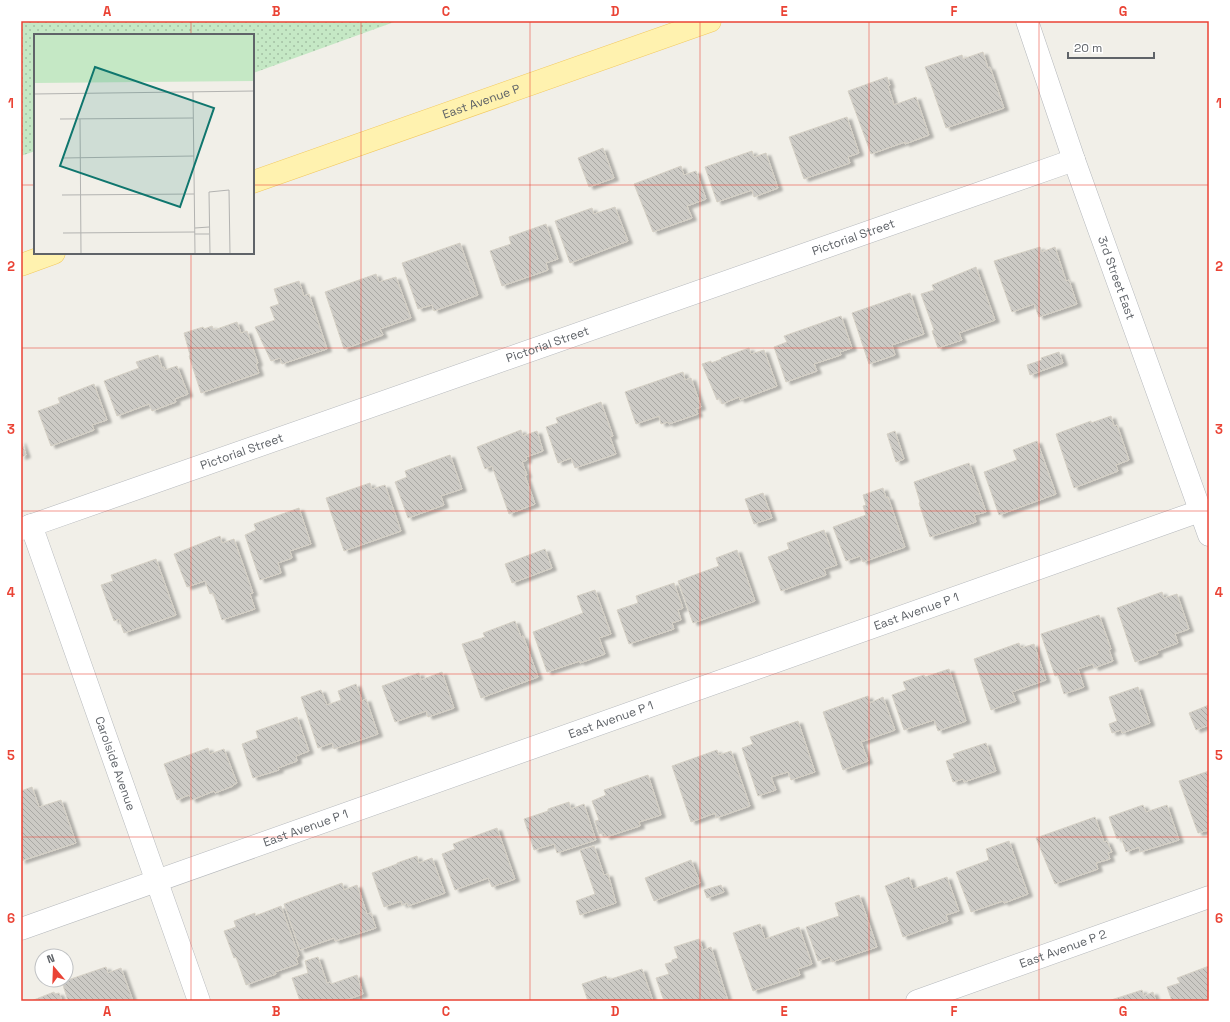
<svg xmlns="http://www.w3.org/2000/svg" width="1230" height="1022" font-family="'Space Grotesk',sans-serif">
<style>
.grass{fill:url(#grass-dots)}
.building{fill:url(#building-back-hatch);stroke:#d6d1c6;filter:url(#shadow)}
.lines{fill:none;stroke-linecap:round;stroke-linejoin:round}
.minor-casing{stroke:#b5b8bc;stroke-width:23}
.tertiary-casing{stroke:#b5b8bc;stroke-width:23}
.primary-casing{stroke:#f2c960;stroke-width:23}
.minor{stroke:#fff;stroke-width:22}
.tertiary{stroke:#fff;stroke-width:22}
.primary{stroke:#fff2af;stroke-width:22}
.grid{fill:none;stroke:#ea4335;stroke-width:1;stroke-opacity:0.55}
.labels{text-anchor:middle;stroke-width:4;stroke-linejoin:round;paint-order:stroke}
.street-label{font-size:12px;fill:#5f6368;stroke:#fff}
.inset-road{fill:none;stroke:#b3b3b1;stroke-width:1}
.view{fill:#0f766e;fill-opacity:0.15;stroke:#0f766e;stroke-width:2}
.inset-edge{fill:none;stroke:#5f6368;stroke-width:2}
.neatline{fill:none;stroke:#ea4335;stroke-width:1.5}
.grid-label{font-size:13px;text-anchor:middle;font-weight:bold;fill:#ea4335}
</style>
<defs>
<pattern id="grass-dots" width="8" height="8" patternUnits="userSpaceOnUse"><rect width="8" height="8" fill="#c5e8c5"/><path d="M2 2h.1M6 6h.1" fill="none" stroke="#a3c0a4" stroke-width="1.8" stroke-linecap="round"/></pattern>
<pattern id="building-back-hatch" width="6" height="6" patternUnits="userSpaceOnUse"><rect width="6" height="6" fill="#cccac5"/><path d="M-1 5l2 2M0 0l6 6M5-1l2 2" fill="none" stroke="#a9a8a4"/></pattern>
<filter id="shadow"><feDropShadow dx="4.5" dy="2.5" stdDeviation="1" flood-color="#0004"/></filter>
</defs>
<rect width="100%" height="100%" fill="#f1efe8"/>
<!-- grass -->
<path class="grass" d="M21,21H397L253,73V35H35V151L21,156Z"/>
<!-- building -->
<path class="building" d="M983,52L988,68L990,67L1004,108L946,128L925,67L962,55L963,59Z
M887,77L890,85L888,86L894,105L916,97L929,135L905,144V142L871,154L848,91Z
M847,117L859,153L848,157L850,163L804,179L789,137Z
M603,148L614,178L589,187L578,158Z
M752,151L754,157L766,153L778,188L754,197L752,190L717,202L705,167Z
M681,166L684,175L696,171L706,199L687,206L692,218L653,232L634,184Z
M615,207L628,241L570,263L555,221L592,208L594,214Z
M546,224L558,259L546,263L548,270L502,286L490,251L511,244L509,237Z
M460,243L478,295L434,311L432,305L418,309L402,263Z
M1040,247L1042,252L1055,247L1066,281L1069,280L1077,304L1039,317L1034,304L1012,312L994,261Z
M976,267L995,320L959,333L962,340L938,348L932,331L934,330L921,294L934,290L932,285Z
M376,274L379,282L396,277L411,318L380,329L383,335L344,349L325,292Z
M299,281L304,296L309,294L327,349L282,364L280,358L271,361L255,327L275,320L270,307L279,304L274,289Z
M910,293L924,334L892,345L895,355L869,364L852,313Z
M841,316L852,348L840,352L841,355L814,364L817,371L786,382L774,347L787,342L784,336Z
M237,322L241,333L247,331L258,363L256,364L259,373L201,393L189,356L190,355L184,333L203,327L204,329L212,326L214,330Z
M749,348L751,354L764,350L777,386L740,400L739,397L722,404L720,398L717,400L702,364L711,361V363L722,359L721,358Z
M1059,352L1063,363L1030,375L1027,365L1042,360L1041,358Z
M158,355L162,368L164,367L165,370L177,366L188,394L175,399L176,402L152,411L149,404L117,416L104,381L139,368L136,362Z
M683,372L685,380L691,378L701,407L696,409L698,414L669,424L668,422L661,424L659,416L636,424L625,392Z
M94,384L107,420L92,425L94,430L51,446L38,411L60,403L58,398Z
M601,402L613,436L610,437L616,454L575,468L571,458L558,463L546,427L558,423L556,418Z
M1111,416L1114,426L1117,425L1129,460L1116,465L1118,471L1074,488L1056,434L1091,421V423Z
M521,430L523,436L537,431L543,451L526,457L527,460L522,462L527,475L525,476L535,504L509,514L492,466L485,469L477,447Z
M895,431L904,459L896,462L887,434Z
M21,441L26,455L21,457Z
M1037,441L1056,494L999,515L984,472L1017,460L1013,450Z
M450,455L462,489L441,496L444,505L408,518L395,482L407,477L405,471Z
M969,463L986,512L974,515L976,522L930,537L919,503L920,502L914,482Z
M370,483L372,489L385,485L401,531L344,551L326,498Z
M883,488L886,498L888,497L905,547L863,562L860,556L846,561L833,527L866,515L863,506L866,505L863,495Z
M763,493L772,518L754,524L745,499Z
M299,508L311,544L290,551L292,558L278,563L281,573L260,580L245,535L256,530L254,524Z
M824,530L837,565L824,569L826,575L781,591L768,557L789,549L787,543Z
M220,536L222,543L234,539L253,593L250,594L255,609L222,620L213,593L210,594L205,581L187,587L174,554Z
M545,549L552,568L512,583L505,564Z
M737,550L755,601L693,623L678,581L719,566L716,558Z
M156,559L176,615L124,633L119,619L114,621L101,585L113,581L111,575Z
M674,583L683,608L678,610L681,620L672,623L674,629L629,644L617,610L638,603L636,596Z
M595,590L611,634L599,638L605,654L580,663V661L547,672L533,632L583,613L577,596Z
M1162,592L1164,598L1177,594L1189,629L1175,634L1178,643L1157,651L1158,654L1135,662L1117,608Z
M1099,615L1111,649L1109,650L1113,661L1094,668L1093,664L1078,669L1084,687L1064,694L1058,675L1055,676L1041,634Z
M515,621L521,637L523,636L538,677L481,698L462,644L485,637L483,633Z
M1019,643L1021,648L1034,644L1046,680L1012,692L1016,701L991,710L974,659Z
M949,669L966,721L938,731L934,720L904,730L892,695L906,690L903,682L924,675L925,677Z
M442,672L454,708L428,717L426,711L395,722L382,686L419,673L421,680Z
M356,684L362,701L366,699L378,734L334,749L332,743L318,748L301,697L321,690L327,705L341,700L338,691Z
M1138,687L1150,723L1122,733L1121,730L1112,733L1109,724L1117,721L1109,697Z
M868,696L870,703L883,697L895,730L861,742L868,761L843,770L823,712Z
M1209,705V725L1196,730L1189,713Z
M297,717L309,751L296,756L297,761L278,768L279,770L253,778L242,744L258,738L256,731Z
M798,721L815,772L791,780L788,772L771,777L776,790L758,796L742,748L753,744L750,737Z
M986,743L996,771L964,782L963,779L953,782L946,761L955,758L953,754Z
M208,748L210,754L224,749L237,783L233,785V786L215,793L214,791L192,800L189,795L177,800L164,764Z
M717,750L719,755L731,751L750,806L716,818L715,813L691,822L672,766Z
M1209,771V830L1198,833L1179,781Z
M648,775L661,815L639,822L640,826L606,837L604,833L599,834L595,821L599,820L592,801L606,795L604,790Z
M32,787L39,807L61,800L76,843L21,861V791Z
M569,802L571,809L584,804L596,840L557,853L554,844L534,850L524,819L548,811V809Z
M1143,805L1146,812L1167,805L1179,840L1140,852L1139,847L1126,852L1121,837L1117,839L1109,817Z
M1095,817L1104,842L1107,841L1112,852L1108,853L1110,859L1096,863L1098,869L1055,884L1036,838Z
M497,828L515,879L492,887L488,878L455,890L442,854L455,849L453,844Z
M1009,841L1028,894L1004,903L1003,901L971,912L956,872L989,860L986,849Z
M594,846L604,875L608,874L616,903L580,915L576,901L595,894L580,850Z
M417,856L419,863L432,858L445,893L408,906L407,903L402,905L401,901L384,907L372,873L397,864V863Z
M691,860L700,883L654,901L645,878Z
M909,877L913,889L947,877L959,911L946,915L948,921L903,937L885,886Z
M342,883L344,890L357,885L367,914L371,913L376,928L335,941L334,938L300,950L284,904Z
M721,885L724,892L707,898L704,890Z
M859,895L877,947L832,962L830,957L818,961L806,927L839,916L835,903Z
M281,906L299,956L296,958L298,964L275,972L276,974L246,985L236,957L234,958L224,931L236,927L234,921L255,913V916Z
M760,924L765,939L799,927L812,964L798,969L800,975L753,991L733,933Z
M699,939L703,950L711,947L728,1001H664L656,978L669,974L665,964L672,962V960L678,958L674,947Z
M318,957L327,983L330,982L331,984L357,975L363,994L343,1001H300L292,978L308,973L305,961Z
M1209,966V1001H1172L1167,987L1180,983L1177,978Z
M106,967L108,973L121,968L133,1001H68L62,982Z
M642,969L653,1001H588L582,984L606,976L608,980Z
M1142,990L1144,996L1153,992L1156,1001H1108Z
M54,992L55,994L59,993L62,1001H31Z"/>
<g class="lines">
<!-- minor casing -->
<g class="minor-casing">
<g id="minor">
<path id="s1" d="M31,525L199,1001"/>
<path id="s2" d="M21,529L1074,160"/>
<path id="s3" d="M21,929L1200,511"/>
<path id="s4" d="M917,1001L1209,897"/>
</g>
</g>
<!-- tertiary casing -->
<g class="tertiary-casing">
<g id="tertiary">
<path id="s5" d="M1027,21L1074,160L1209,535"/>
</g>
</g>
<!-- primary casing -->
<g class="primary-casing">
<g id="primary">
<path id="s6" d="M253,182L710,21"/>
<path d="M21,265L54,253"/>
</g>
</g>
<!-- minor -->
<use href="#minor" class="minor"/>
<!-- tertiary -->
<use href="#tertiary" class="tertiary"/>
<!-- primary -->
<use href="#primary" class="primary"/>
</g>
<!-- grid -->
<path class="grid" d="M191,21V35M361,21V1001M530,21V1001M700,21V1001M869,21V1001M1039,21V1001M21,185H35M253,185H1209M191,253V1001M21,348H1209M21,511H1209M21,674H1209M21,837H1209"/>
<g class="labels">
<!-- street labels -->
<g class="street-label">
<text dy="4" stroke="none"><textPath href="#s6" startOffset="242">East Avenue P</textPath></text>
<text dy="4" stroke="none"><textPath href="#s2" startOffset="882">Pictorial Street</textPath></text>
<text dy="4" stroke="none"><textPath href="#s5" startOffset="272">3rd Street East</textPath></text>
<text dy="4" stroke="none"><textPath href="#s2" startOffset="558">Pictorial Street</textPath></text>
<text dy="4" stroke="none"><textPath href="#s2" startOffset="234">Pictorial Street</textPath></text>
<text dy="4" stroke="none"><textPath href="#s3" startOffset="950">East Avenue P 1</textPath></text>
<text dy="4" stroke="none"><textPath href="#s3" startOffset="626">East Avenue P 1</textPath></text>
<text dy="4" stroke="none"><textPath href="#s1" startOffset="253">Carolside Avenue</textPath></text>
<text dy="4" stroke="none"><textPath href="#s3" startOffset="302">East Avenue P 1</textPath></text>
<text dy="4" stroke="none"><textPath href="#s4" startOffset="155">East Avenue P 2</textPath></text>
</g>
</g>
<!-- overview -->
<g transform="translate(34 34)">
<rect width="220" height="220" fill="#f1efe8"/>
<path d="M0,0H220V47L0,49Z" fill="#c5e8c5"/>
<path class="inset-road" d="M159,58L161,220M0,60L220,57M26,85L159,84M46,85L47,220M28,124L160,122M28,161L160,160M161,194L175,193M29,199L161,198M161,200H175M176,220L175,158L195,156L196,220"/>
<path class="view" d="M61,33L180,74L146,173L26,132Z"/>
<rect width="220" height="220" class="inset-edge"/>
</g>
<!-- border -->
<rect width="1230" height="1022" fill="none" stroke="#ffffff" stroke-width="44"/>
<!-- north arrow -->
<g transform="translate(54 968) rotate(341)"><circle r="19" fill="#ffffff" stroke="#bfc1c3"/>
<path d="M0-3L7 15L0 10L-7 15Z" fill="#ea4335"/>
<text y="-6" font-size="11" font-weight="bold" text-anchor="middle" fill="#5f6368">N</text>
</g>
<!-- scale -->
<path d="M1068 52v6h86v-6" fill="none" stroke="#5f6368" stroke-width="2"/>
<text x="1074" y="52" font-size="12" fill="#5f6368" stroke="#ffffff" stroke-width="3" paint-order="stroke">20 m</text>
<rect x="22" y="22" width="1186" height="978" class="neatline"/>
<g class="grid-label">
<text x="107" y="16">A</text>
<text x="276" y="16">B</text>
<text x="446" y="16">C</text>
<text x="615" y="16">D</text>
<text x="784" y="16">E</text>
<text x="954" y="16">F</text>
<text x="1123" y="16">G</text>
<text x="11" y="108">1</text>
<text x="1219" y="108">1</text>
<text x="11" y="271">2</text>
<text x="1219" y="271">2</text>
<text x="11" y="434">3</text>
<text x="1219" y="434">3</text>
<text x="11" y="597">4</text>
<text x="1219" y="597">4</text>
<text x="11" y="760">5</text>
<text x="1219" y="760">5</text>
<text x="11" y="923">6</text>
<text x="1219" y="923">6</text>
<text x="107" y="1016">A</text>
<text x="276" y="1016">B</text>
<text x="446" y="1016">C</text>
<text x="615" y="1016">D</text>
<text x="784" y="1016">E</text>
<text x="954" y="1016">F</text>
<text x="1123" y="1016">G</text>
</g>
</svg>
